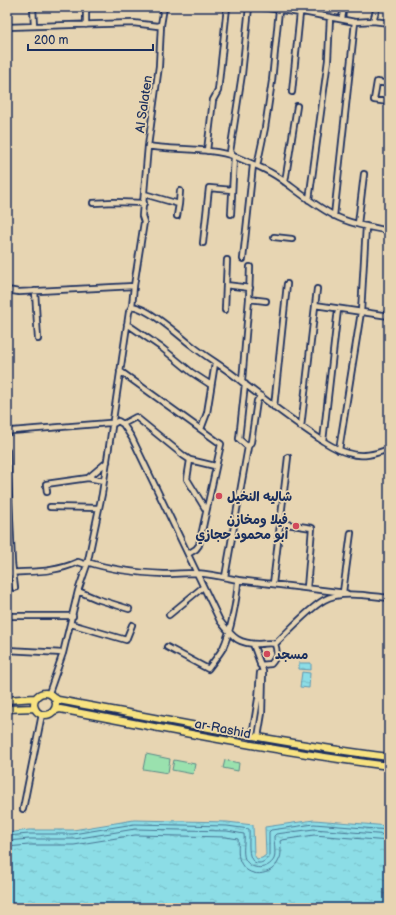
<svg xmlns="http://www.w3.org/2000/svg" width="396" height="915" font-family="'Balsamiq Sans','Playpen Sans Arabic',sans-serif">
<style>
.park{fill:#9ae1ae;stroke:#5a8886}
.water{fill:url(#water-ripples);stroke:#5f97b0}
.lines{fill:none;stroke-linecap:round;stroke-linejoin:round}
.shore{stroke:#487594;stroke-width:1}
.minor-casing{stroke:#1b2f5e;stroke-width:8}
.major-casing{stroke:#1b2f5e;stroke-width:9}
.minor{stroke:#e7d5b2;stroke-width:4.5}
.major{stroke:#f7e281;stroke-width:6}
.poi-dot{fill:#d1495b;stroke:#e7d5b2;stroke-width:1.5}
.labels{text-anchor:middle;stroke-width:3.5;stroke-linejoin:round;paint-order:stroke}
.street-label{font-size:13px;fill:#1b2f5e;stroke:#e7d5b2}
.poi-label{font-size:13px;font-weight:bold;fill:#1b2f5e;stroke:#e7d5b2;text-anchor:start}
</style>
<defs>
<pattern id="water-ripples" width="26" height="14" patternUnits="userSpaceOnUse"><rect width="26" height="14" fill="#8cdde6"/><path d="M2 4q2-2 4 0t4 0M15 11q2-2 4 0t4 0" fill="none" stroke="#78bec8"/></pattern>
</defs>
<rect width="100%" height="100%" fill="#e7d5b2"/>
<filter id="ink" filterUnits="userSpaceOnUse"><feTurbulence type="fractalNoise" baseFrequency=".025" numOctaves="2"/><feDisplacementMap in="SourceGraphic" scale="8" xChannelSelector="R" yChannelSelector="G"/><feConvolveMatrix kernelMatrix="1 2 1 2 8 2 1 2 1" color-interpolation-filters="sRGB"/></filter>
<g filter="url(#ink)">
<!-- park -->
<path class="park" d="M146,754L170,759L168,773L143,769Z
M174,760L195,764L193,774L172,770Z
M225,760L239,763L238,771L223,768Z"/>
<!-- water -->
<path class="water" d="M299,663H311V670L299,669Z
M302,672L310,673L309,688L300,687Z
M134,820L227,822L253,825L254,855L257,859L262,858L266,855L265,827L314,820L389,826V908H7V833L29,830H73Z"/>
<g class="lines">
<!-- shore -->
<path class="shore" d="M7,836L29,834H73L134,824L227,826L249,829C250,838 245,864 259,863C263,863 266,860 269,856V832L271,830L314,824L389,830
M7,841L29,839H74L135,829L227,831L244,834C245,841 242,852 245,859C251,871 268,870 274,859C276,853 274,843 274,836L276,834L314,829L389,835
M7,847L29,845H74L135,835L226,837L238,839C239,846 237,854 240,861C247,879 272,877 279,860C282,855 281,847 280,841L282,840L314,835L389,841"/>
<!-- minor casing -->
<g class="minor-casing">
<path id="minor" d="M33,7L34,26
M262,7L300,13L303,12L355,22L373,21L389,23
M315,14L316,7
M342,18L344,7
M373,21L377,7
M86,25V7
M7,27L133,23L158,26L161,25
M389,84L377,82L374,100L389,102
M292,92L300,13
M148,146C177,151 209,147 236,157C253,164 271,171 285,182C301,194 316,206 333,215C350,224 370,227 389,231
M207,151L213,100L218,91L227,7
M257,166L265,128L272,81L279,10
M285,182L297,106
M144,194L179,204L177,216
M309,200L328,60L330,17
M93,203L114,202L144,203
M179,204L180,191
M231,214L234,157L230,152L242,74L249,7
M334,216L355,22
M358,224L364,174
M274,237L292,239
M203,243L209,188L232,190
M243,259L253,165
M226,285L250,288
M7,290L19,292L134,286
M35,291L38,339
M249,299L266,301
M315,305L389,316
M132,306C150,309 176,333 190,344C207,358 226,368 242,382C269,403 295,423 323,441C331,446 339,451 348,453C362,458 375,454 389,449
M225,310L227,260
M388,316L389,308
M127,324L162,348L191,372L211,385
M120,371L221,444L199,545L196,549L188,554
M242,381L249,299L250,267
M274,407L287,284
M123,424L136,417L184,456L190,460L187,479L206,510
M301,427L317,289
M201,429L207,413L215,363
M7,433L12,431L109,423L113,424L118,421L123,424L132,438L220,621C233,637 237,644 259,644C265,644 270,642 275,644C290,630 307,610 324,600C341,590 370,596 389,598
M323,441L338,309
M248,447L251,442L257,401L261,396
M339,450L361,312L366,226
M7,451L12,563L15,588
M190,460L215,466
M88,478L107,462
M47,492L46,484L88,478L104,481
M50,507L99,508
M280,523L312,528L307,588
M87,562C112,570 139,573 164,574C174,574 185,573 195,573C209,574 224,577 238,580C237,599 231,631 223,648C219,655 213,662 208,669L167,647
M7,573C33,571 54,573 78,562L87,565
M225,577L248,447L239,439L245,384
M238,580L346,593
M273,584L288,457
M78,591L97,599L129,609
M343,592L351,533
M169,615L203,587
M7,616H73
M71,624L126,640L132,625
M253,644L263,671L262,713L258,737
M7,650L63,653
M260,665L271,664C277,657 278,653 275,644
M49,693L63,653L78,591L87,565L102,494L129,312L132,306L134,286L144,222L142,216L148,146L159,66L161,25L164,7
M252,736L258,699L260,673
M23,809L42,714"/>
</g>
<!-- major casing -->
<g class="major-casing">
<path id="major" d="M34 704a11 11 0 1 1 22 0a11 11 0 1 1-22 0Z
M55,698L58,700C168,720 278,743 389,757
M7,700L35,698
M7,709L35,708
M54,711L60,709C169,730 279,752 389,766"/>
</g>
<!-- minor -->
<use href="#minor" class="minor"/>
<!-- major -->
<use href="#major" class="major"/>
</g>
</g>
<!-- markers -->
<g class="poi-dot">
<circle cx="219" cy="496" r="4"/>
<circle cx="296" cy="526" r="4"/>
<circle cx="267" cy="654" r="4"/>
</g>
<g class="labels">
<!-- street labels -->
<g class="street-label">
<text transform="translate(143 104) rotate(-82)" y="5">Al Salaten</text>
<text transform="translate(223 728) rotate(11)" y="5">ar-Rashid</text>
</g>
<!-- poi labels -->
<g class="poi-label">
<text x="227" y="501">شاليه النخيل</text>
<text x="288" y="524" text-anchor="end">فيلا ومخازن<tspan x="288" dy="15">أبو محمود حجازي</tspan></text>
<text x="275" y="659">مسجد</text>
</g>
</g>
<!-- margin -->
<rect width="396" height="915" fill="none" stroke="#e7d5b2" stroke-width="24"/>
<rect x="12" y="12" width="372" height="891" fill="none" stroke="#1b2f5e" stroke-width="1.5" filter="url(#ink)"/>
<!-- scale -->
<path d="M28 44v6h125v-6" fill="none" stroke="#1b2f5e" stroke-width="2"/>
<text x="34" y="44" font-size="12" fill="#1b2f5e" stroke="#e7d5b2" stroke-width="3" paint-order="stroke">200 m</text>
</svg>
